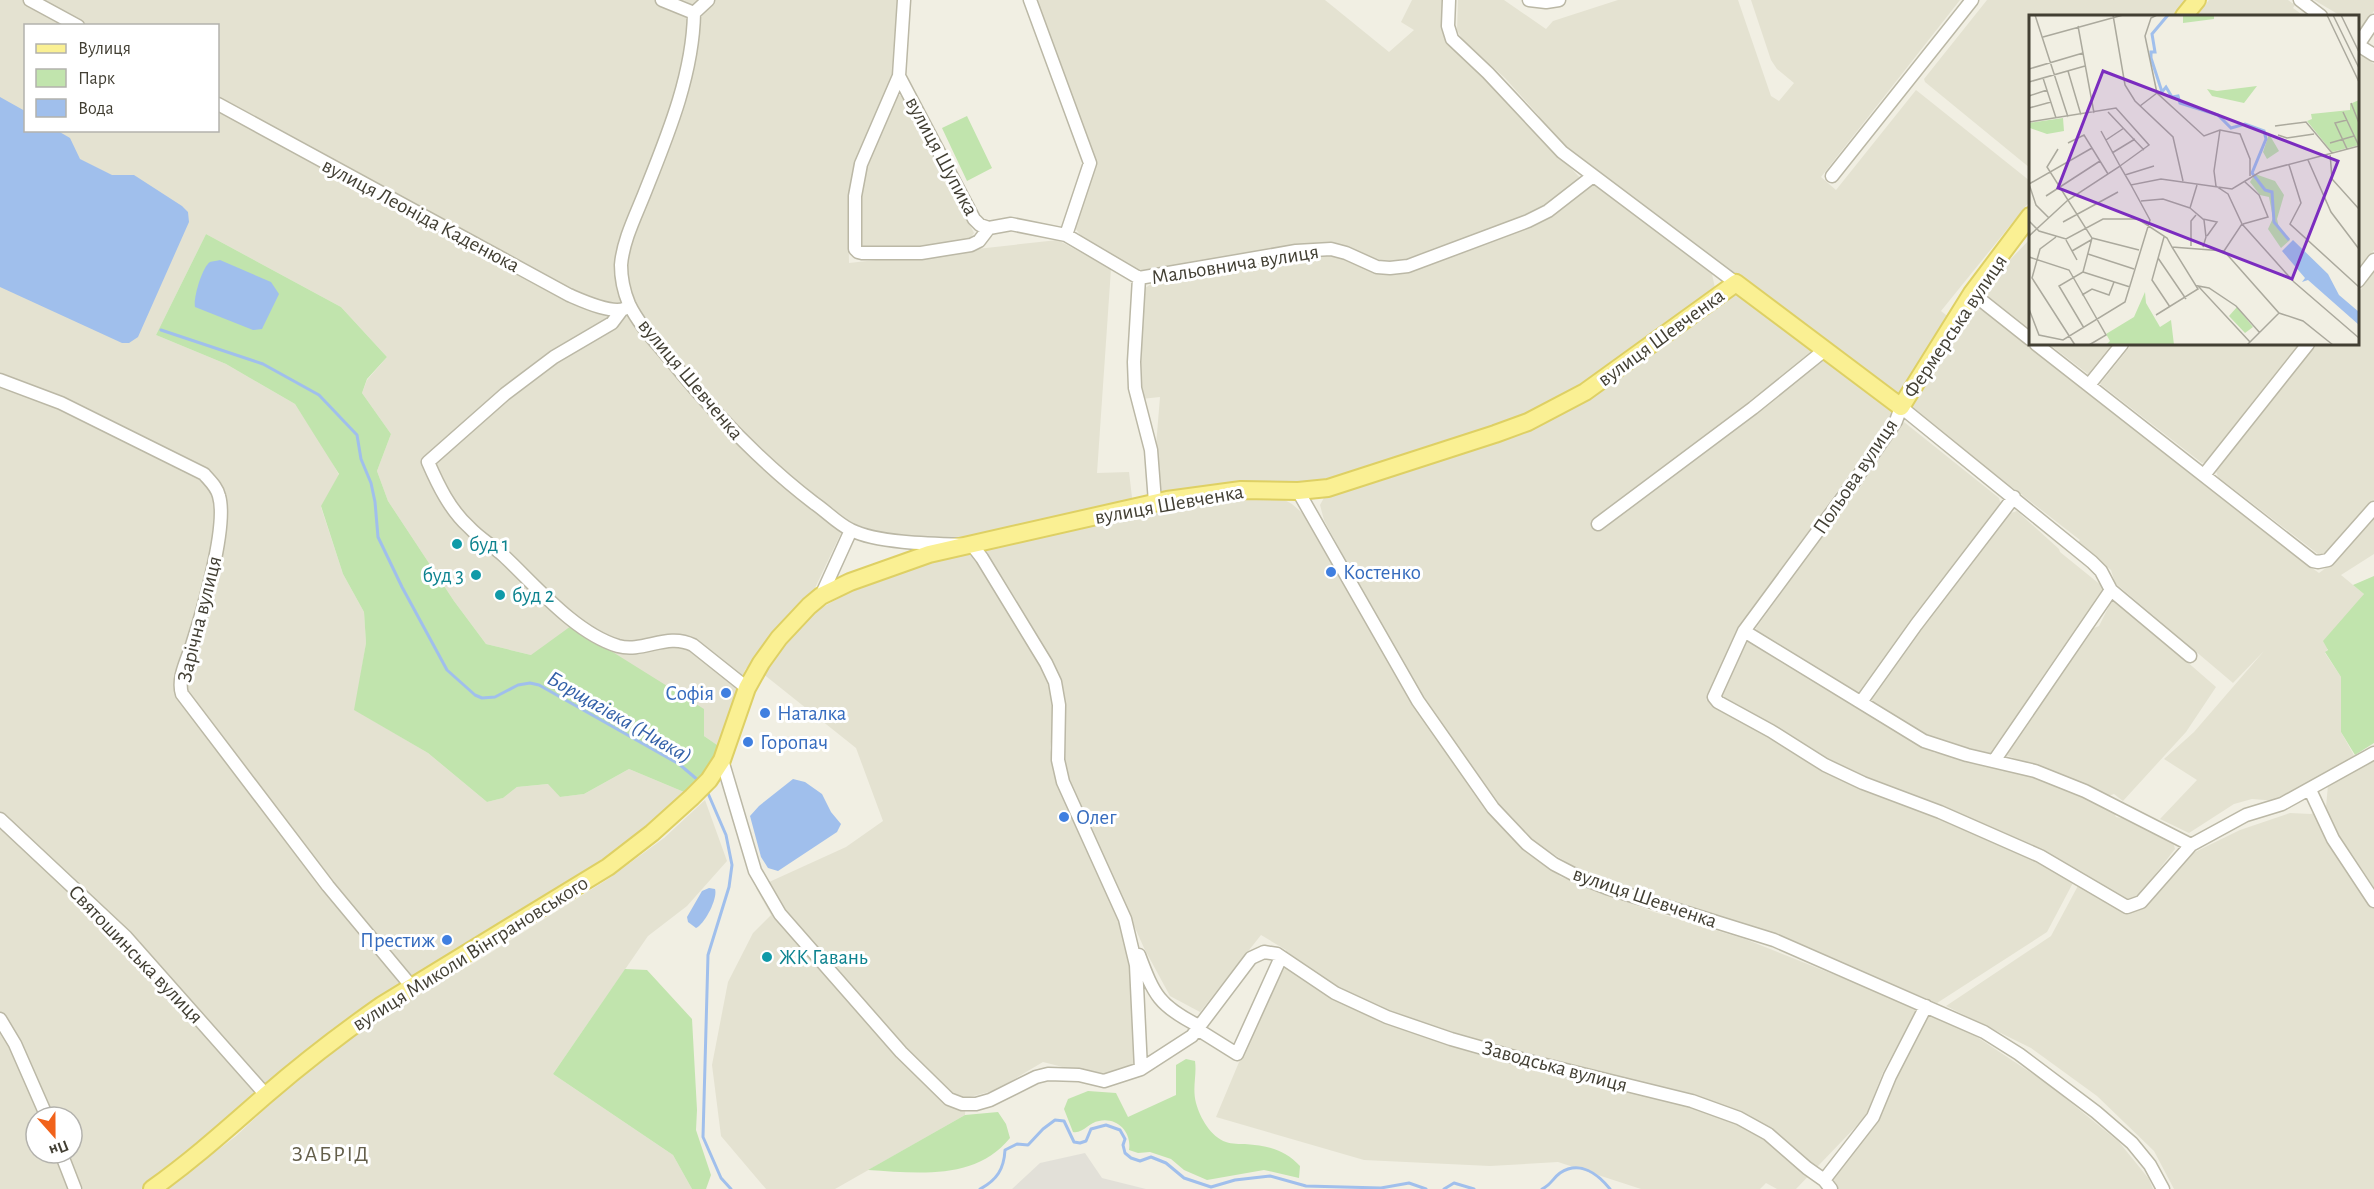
<svg xmlns="http://www.w3.org/2000/svg" width="2374" height="1189" font-family="'Alegreya Sans',sans-serif">
<style>
.residential{fill:#e4e2d1;fill-rule:evenodd}
.industrial{fill:#e2e0d8}
.green{fill:#c1e4ad}
.water{fill:#a0bfec}
.lines{fill:none;stroke-linecap:round;stroke-linejoin:round}
.stream{stroke:#a0bfec;stroke-width:3}
.minor-casing{stroke:#bbb8a6;stroke-width:15}
.major-casing{stroke:#ded064;stroke-width:20}
.minor{stroke:#fff;stroke-width:12}
.major{stroke:#faf093;stroke-width:16}
.culture-dot{fill:#0f9aa8;stroke:#fff;stroke-width:2}
.shop-dot{fill:#3f7fe0;stroke:#fff;stroke-width:2}
.labels{text-anchor:middle;stroke-width:6;stroke-linejoin:round;paint-order:stroke}
.street-label{font-size:21px;fill:#423f33;stroke:#fff}
.culture-label{font-size:21px;fill:#0d838f;stroke:#fff;text-anchor:start}
.shop-label{font-size:21px;fill:#366cbe;stroke:#fff;text-anchor:start}
.water-label{font-size:22px;font-style:italic;fill:#3260a8;stroke:#fff}
.neighbourhood-label{font-size:22px;letter-spacing:1.5px;fill:#645f4b;stroke:#fff}
.inset-river{fill:none;stroke:#a0bfec;stroke-width:3}
.inset-road{fill:none;stroke:#aba99d;stroke-width:1.5}
.view{fill:#7b2cbf;fill-opacity:0.15;stroke:#7b2cbf;stroke-width:3}
.inset-edge{fill:none;stroke:#423f33;stroke-width:3}
</style>
<rect width="100%" height="100%" fill="#f1efe3"/>
<!-- residential -->
<path class="residential" d="M0,0H901L894,76L858,158L848,200L849,263L1058,240L1111,269L1097,473L1129,472L1133,506L972,539L922,540L894,536L850,523L841,533L814,590L745,670L720,747L704,736L531,655L486,644L454,601L388,501L377,471L391,434L362,393L367,380L387,357L341,307L206,234L156,335L226,364L295,404L327,453L339,475L321,507L343,574L364,612L366,643L355,710L428,753L487,802L503,798L517,787L549,784L560,797L584,794L629,769L684,792L640,831L592,868L396,987L326,1036L265,1085L126,928L0,813ZM26,26H218V130H26Z
M1035,0H1325L1389,52L1414,30L1401,22L1412,0H1447L1446,42L1487,77L1581,179L1543,209L1402,263H1378L1349,247L1317,246L1271,249L1138,275L1084,240L1075,228L1074,220L1094,169Z
M1458,0H1504L1546,29L1553,21L1618,0H1738L1771,96L1779,101L1794,83L1777,69L1771,60L1751,0H1960L1821,177L1836,190L1916,90L2030,181V201L1941,311L1951,319L1899,399L1569,149L1538,118L1539,116L1505,78L1462,39L1457,30Z
M1987,0H2189L2176,16H2030V168L1925,82L1924,79Z
M2209,0H2288L2295,5L2293,8L2304,16H2197Z
M2314,0H2374V11L2360,30L2358,28V16H2341Z
M2362,55L2374,64V250L2358,271V61Z
M895,94L906,97L974,233L968,241L915,248H860L861,184Z
M1594,183L1712,274L1715,288L1642,344L1546,407L1488,429L1329,481L1277,482L1163,494L1158,487L1155,458L1160,397L1141,399L1142,303L1145,288L1156,281L1287,256L1331,253L1384,272L1548,216Z
M2030,239V329L1984,293L2007,263Z
M2374,272V499L2372,504L2324,555L2318,554L2218,477L2216,471L2317,344H2358V293Z
M1740,293L1895,411L1736,632L1706,700L1831,772L1938,815L2075,879L2047,932L1937,1003L1758,928L1640,893L1584,873L1534,842L1500,808L1447,734L1392,647L1324,520L1320,505L1326,494L1556,414L1726,297Z
M1976,305L2282,546L2319,573L2330,565L2374,517V554L2341,575L2364,594L2325,653L2341,677V732L2355,757L2278,801L2252,799L2234,804L2189,833L2160,819L2197,780L2164,759L2194,732L2264,651L2233,683L2115,583L2111,570L2078,543L2080,540L1906,405L1971,308Z
M2049,344H2112L2088,374Z
M2132,344H2300L2206,462L2202,463L2100,384Z
M1904,422L1999,498L2001,505L1860,695L1758,635L1756,628L1784,589L1785,585L1859,489Z
M1248,494L1277,496L1292,504L1308,518L1409,695L1454,765L1511,838L1561,877L1654,912L1745,939L1918,1008L1883,1072L1866,1116L1796,1189H1777L1766,1183L1760,1189H1641L1558,1162L1490,1166L1364,1160L1216,1117L1286,950L1261,935L1200,1012L1170,996L1144,948L1074,791L1061,754V691L985,556V547L1163,506Z
M2017,511L2059,549L2060,552L2102,586L2104,591L1990,756L1928,738L1870,702V699L1904,649L2008,514Z
M971,551L1036,653L1050,683L1054,723L1050,748L1057,780L1069,813L1122,921L1131,959L1137,1065L1102,1077L1043,1062L996,1090L966,1098L965,1115L835,1189H766L721,1136L712,1065L728,982L753,933L771,915L756,888L846,847L883,821L856,748L762,673L789,635L811,614L844,595L897,572Z
M2116,600L2216,687L2186,732L2123,801L2114,794L2108,796L2006,755L2094,628L2099,626L2111,602Z
M1748,640L1933,749L1934,753L1943,752L2037,778L2090,797L2113,810L2116,817L2131,820L2173,842L2175,849L2136,899H2120L1848,773L1720,698L1744,641Z
M2374,759V1189H2174L2154,1151L2097,1096L2031,1048L1946,1006L2051,936L2080,882L2122,911L2136,910L2195,852L2240,830L2290,813L2311,814L2326,807L2328,785Z
M705,800L727,861L687,906L648,936L553,1074L673,1155L692,1189H167L236,1136L311,1066L381,1014L474,963L608,879L664,838Z
M0,826L122,939L256,1095L194,1152L141,1189H83L67,1153H72V1117H52L22,1045L11,1025L0,1014Z
M1928,1014L1974,1035L2048,1084L2119,1142L2149,1179L2153,1189H1835L1830,1182L1875,1123L1923,1018Z
M0,1028L42,1117H36V1153H56L70,1189H0Z"/>
<!-- industrial -->
<path class="industrial" d="M1085,1153L1102,1178L1146,1189H1012L1040,1163Z"/>
<!-- green -->
<path class="green" d="M967,116L992,168L967,181L942,128Z
M206,234L341,307L387,357L367,379L362,393L391,434L377,471L388,501L454,601L486,644L531,655L571,626L704,709V736L720,747C711,766 700,779 684,792L629,769L584,794L560,797L548,784L517,787L503,798L487,802L428,753L354,710L366,643L364,612L343,574L321,506L339,474L295,404L226,364L156,335Z
M2374,576V743L2355,755L2341,732V677L2325,652L2328,650L2323,641L2364,594L2353,585Z
M625,969L647,970L692,1019L697,1110L696,1130L711,1175L706,1189H692L673,1155L553,1074Z
M1186,1059L1195,1061C1197,1075 1192,1088 1196,1103C1200,1118 1211,1137 1226,1142C1232,1144 1240,1144 1245,1144C1268,1146 1284,1149 1300,1166L1299,1178L1264,1170L1207,1180L1184,1170L1171,1159L1150,1152L1138,1153L1129,1150C1132,1132 1117,1117 1099,1121C1089,1122 1083,1134 1073,1132L1064,1109L1068,1099L1088,1091L1116,1093L1128,1117L1176,1095V1065Z
M998,1112L1006,1124L1010,1138C975,1181 917,1173 868,1170L965,1115Z"/>
<!-- water -->
<path class="water" d="M0,97L25,111L26,130L58,131L70,138L80,159L112,175H134L182,206L188,212L189,222L138,337L129,343H122L0,287Z
M220,260L271,282L279,294L262,329L253,330L195,307C193,299 202,267 210,262C212,261 218,261 220,260Z
M793,779L805,782L822,794L831,812L841,824L837,832L778,871L768,868L761,857L750,816L759,806Z
M709,888L715,889C718,898 705,924 696,928L688,922L687,917L702,891Z"/>
<g class="lines">
<!-- stream -->
<path class="stream" d="M161,330L263,364L319,395L357,435L361,459L371,483L375,502L378,537L402,587L447,670L475,695L482,698L495,697L518,685L530,683L539,685L679,764L699,781
M707,791L726,835L732,865L729,887L708,955L703,1137L721,1178L731,1189
M980,1189C997,1180 1004,1169 1005,1150L1017,1144L1028,1145L1043,1129L1055,1120L1064,1121L1074,1142L1080,1143L1086,1141L1091,1129L1106,1125L1120,1130L1125,1139L1123,1145L1125,1153L1131,1158L1140,1161L1151,1157L1166,1163L1184,1178L1211,1187L1235,1180L1270,1176L1306,1186L1381,1188L1409,1183L1426,1189
M1444,1189L1454,1183L1474,1189
M1542,1189C1551,1185 1553,1178 1560,1173C1580,1160 1598,1174 1610,1189"/>
<!-- minor casing -->
<g class="minor-casing">
<path id="minor" d="M30,0L78,26
M662,0L694,13C693,73 669,132 647,187C638,211 623,239 621,265C621,278 624,292 629,304C639,325 656,342 670,359C713,412 759,461 814,503C826,511 838,524 851,530C879,544 940,544 972,545L982,558L1046,663L1055,682L1059,705L1058,760L1063,782L1125,919L1136,965L1141,1069
M904,0L899,76L974,219L980,225L989,228L1011,224L1066,235L1139,278
M1030,0L1090,163L1066,235
M1449,0L1448,26L1452,39L1488,73L1562,152L1736,283
M1529,0L1546,2L1559,0
M2300,0L2321,16
M694,13L708,0
M2358,45L2374,21
M2358,45L2374,55
M899,76L861,164L855,196V249L858,252L862,253H921L971,245L979,241L989,228
M218,104L569,295C583,301 613,315 626,308
M1832,176L1972,0
M1139,278L1296,251L1331,249L1346,253L1377,267L1390,268L1408,266L1528,221L1548,211L1593,176
M1139,278L1134,362L1135,388L1151,450L1155,502
M2358,281L2374,260
M1972,293L2030,339
M621,311L612,323L554,357L505,394L428,462C438,485 450,510 469,527C479,538 493,546 504,556C536,586 575,633 618,646C644,653 667,632 693,645L747,688
M2036,344L2313,561L2318,562L2328,560L2374,508
M0,380L61,403L204,474C210,481 217,487 219,496C228,526 202,614 192,645C187,660 177,679 182,694L328,886L412,987
M2089,385L2122,344
M2204,475L2308,344
M1298,491L1418,701L1493,808L1527,844L1554,864L1579,877L1607,888L1774,940L1984,1032L2019,1054L2096,1112L2132,1143L2150,1165L2163,1189
M1598,524L1753,408L1826,349
M821,596L851,530
M1744,631L1924,741L1967,755L2035,771L2085,791L2191,845
M2190,656L2111,590L2101,571L2092,562L1901,407L1896,421L1854,482L1744,631L1714,697L1718,702L1771,731L1825,765L1863,783L1940,812L2040,856L2127,907L2141,902L2191,845L2246,815L2282,804L2374,753
M1861,702L1916,625L2014,497
M722,760L755,871L780,914L901,1052L949,1099L962,1104H976L990,1100L1036,1077L1048,1074L1079,1075L1104,1081L1141,1069L1192,1036L1251,958L1264,952L1277,954L1335,993L1387,1017L1451,1039L1525,1060L1692,1101L1739,1118L1768,1134L1807,1168L1824,1180L1831,1189
M1994,761L2111,590
M2310,790L2333,839L2374,901
M0,819L126,937L266,1095
M1139,955C1154,995 1159,1006 1199,1026
M0,1019L15,1044L47,1117
M1197,1029L1237,1054L1281,957
M61,1153L75,1189
M1824,1180L1873,1117L1890,1076L1926,1006"/>
</g>
<!-- major casing -->
<g class="major-casing">
<path id="major" d="M2184,16L2197,0
M152,1189C194,1159 227,1129 266,1095C303,1063 342,1033 382,1005L608,867L652,833L692,797L709,780L722,760L747,688L761,663L779,638L809,606L821,596L850,582L929,554L1167,500L1241,490L1298,491L1328,488L1495,434L1528,422L1585,392L1736,283L1901,407L1972,293L2030,216"/>
</g>
<!-- minor -->
<use href="#minor" class="minor"/>
<!-- major -->
<use href="#major" class="major"/>
</g>
<!-- markers -->
<g class="culture-dot">
<circle cx="457" cy="544" r="6"/>
<circle cx="476" cy="575" r="6"/>
<circle cx="500" cy="595" r="6"/>
<circle cx="767" cy="957" r="6"/>
</g>
<g class="shop-dot">
<circle cx="1331" cy="572" r="6"/>
<circle cx="726" cy="693" r="6"/>
<circle cx="765" cy="713" r="6"/>
<circle cx="748" cy="742" r="6"/>
<circle cx="1064" cy="817" r="6"/>
<circle cx="447" cy="940" r="6"/>
</g>
<g class="labels">
<!-- street labels -->
<g class="street-label">
<text transform="translate(942 156) rotate(62)" y="7">вулиця Шупика</text>
<text transform="translate(421 215) rotate(28)" y="7">вулиця Леоніда Каденюка</text>
<text transform="translate(1235 264) rotate(-9)" y="7">Мальовнича вулиця</text>
<text transform="translate(1955 326) rotate(-56)" y="7">Фермерська вулиця</text>
<text transform="translate(1661 337) rotate(-36)" y="7">вулиця Шевченка</text>
<text transform="translate(691 379) rotate(50)" y="7">вулиця Шевченка</text>
<text transform="translate(1855 476) rotate(-56)" y="7">Польова вулиця</text>
<text transform="translate(1169 504) rotate(-10)" y="7">вулиця Шевченка</text>
<text transform="translate(199 619) rotate(-76)" y="7">Зарічна вулиця</text>
<text transform="translate(1645 897) rotate(19)" y="7">вулиця Шевченка</text>
<text transform="translate(470 953) rotate(-32)" y="7">вулиця Миколи Вінграновського</text>
<text transform="translate(136 954) rotate(46)" y="7">Святошинська вулиця</text>
<text transform="translate(1555 1066) rotate(15)" y="7">Заводська вулиця</text>
</g>
<!-- culture labels -->
<g class="culture-label">
<text x="469" y="551">буд 1</text>
<text x="464" y="582" text-anchor="end">буд 3</text>
<text x="512" y="602">буд 2</text>
<text x="779" y="964">ЖК Гавань</text>
</g>
<!-- shop labels -->
<g class="shop-label">
<text x="1343" y="579">Костенко</text>
<text x="714" y="700" text-anchor="end">Софія</text>
<text x="777" y="720">Наталка</text>
<text x="760" y="749">Горопач</text>
<text x="1076" y="824">Олег</text>
<text x="435" y="947" text-anchor="end">Престиж</text>
</g>
<!-- water labels -->
<g class="water-label">
<text transform="translate(620 716) rotate(30)" y="8">Борщагівка (Нивка)</text>
</g>
<!-- neighbourhood labels -->
<g class="neighbourhood-label">
<text x="331" y="1161">ЗАБРІД</text>
</g>
</g>
<!-- overview -->
<g transform="translate(2029 15)">
<rect width="330" height="330" fill="#f1efe3"/>
<path d="M154,0H185V4L154,8ZM228,71L215,88L183,81L178,74L188,76ZM330,85V130L303,137L278,106L283,104L282,99L321,95V89ZM34,103L35,116L18,119L1,113L0,108ZM240,119L250,136L238,144L234,137ZM226,159L246,166L255,180L248,204L250,213L261,225L252,233L239,214L244,203L240,182L231,180L221,167ZM116,277L117,288L131,312L142,305L145,330H77L81,326L77,319L105,302ZM208,292L224,312L216,318L200,301Z" fill="#c1e4ad"/>
<path d="M264,225L299,259L310,280L330,297V310L279,265L273,267L276,263L253,236Z" fill="#a0bfec"/>
<path class="inset-river" d="M139,0L123,19L126,37H122V43L133,77L137,72L143,82L149,81L151,88L189,100L202,113L216,109L235,116L237,124L223,158L236,175L243,177L245,207L260,225"/>
<path class="inset-road" d="M6,0L39,102M84,0L96,70L106,86L144,122L154,166M128,0L122,3L116,21L128,78L175,121L191,115L211,119L221,144V161M298,0L330,67M304,0L330,53M312,0L330,37M49,11L65,98M14,22L94,0M0,54L54,38M39,56L52,100M14,63L27,103M0,67L56,51M0,81L18,75M322,88L330,108M111,91L128,78M0,93L22,87M79,97L115,135M314,97L330,131M318,105L306,108L318,134M0,107L87,93L120,130L91,151L72,116M246,111L277,107L303,138M191,115L185,156L187,171L199,179L213,209L195,236L250,298L274,306L304,330M249,120L258,123L285,119M77,125L95,113M39,128L55,120L79,159M301,128L325,121M29,134L18,152L63,223L54,257L30,271L55,313M83,138L106,124M301,138L303,164L330,194M279,145L302,197L330,234M260,150L272,188L261,209L330,272M96,160L125,151M0,169L63,133M0,169L7,190L20,203M17,181L71,146M112,186L134,184L161,193M161,193L175,205L177,222L174,232M161,193L168,170M174,204L188,207L178,221M0,206L10,216L37,224L74,204H109L138,223L143,232L195,236M34,207L89,177M213,209L265,267L330,323M214,209L239,202L230,180L216,167M0,221L39,185L91,151L102,170L132,164L203,174L231,157L330,131M27,222L11,234L3,263L46,330M135,222L123,265L141,292M63,223L110,235M37,225L48,245M162,231V206L167,200M43,236L62,225M59,239L105,254M0,242L40,255L77,320L60,330M129,243L157,284M54,257L101,272M53,280L63,274L80,280L85,267M0,294L10,320L34,325L96,287L121,205L102,170M127,300L169,274L143,232M221,327L169,271L180,273L207,291L231,318M218,330L250,298"/>
<path class="view" d="M74,56L309,146L263,264L29,173Z"/>
<rect width="330" height="330" class="inset-edge"/>
</g>
<!-- legend -->
<rect x="24" y="24" width="195" height="108" fill="#ffffff" stroke="#b3b2ad" stroke-width="1.5"/>
<rect x="36" y="44" width="30" height="9" fill="#faf093" stroke="#b3b2ad" stroke-width="1.5"/>
<text x="78" y="54" font-size="18" fill="#423f33">Вулиця</text>
<rect x="36" y="69" width="30" height="18" fill="#c1e4ad" stroke="#b3b2ad" stroke-width="1.5"/>
<text x="78" y="84" font-size="18" fill="#423f33">Парк</text>
<rect x="36" y="99" width="30" height="18" fill="#a0bfec" stroke="#b3b2ad" stroke-width="1.5"/>
<text x="78" y="114" font-size="18" fill="#423f33">Вода</text>
<!-- north arrow -->
<g transform="translate(54 1135) rotate(159)"><circle r="28" fill="#ffffff" stroke="#b3b2ad" stroke-width="1.5"/>
<path d="M0-4.5L10 22L0 15L-10 22Z" fill="#f1621a"/>
<text y="-9" font-size="16" font-weight="bold" text-anchor="middle" fill="#423f33">Пн</text>
</g>
</svg>
